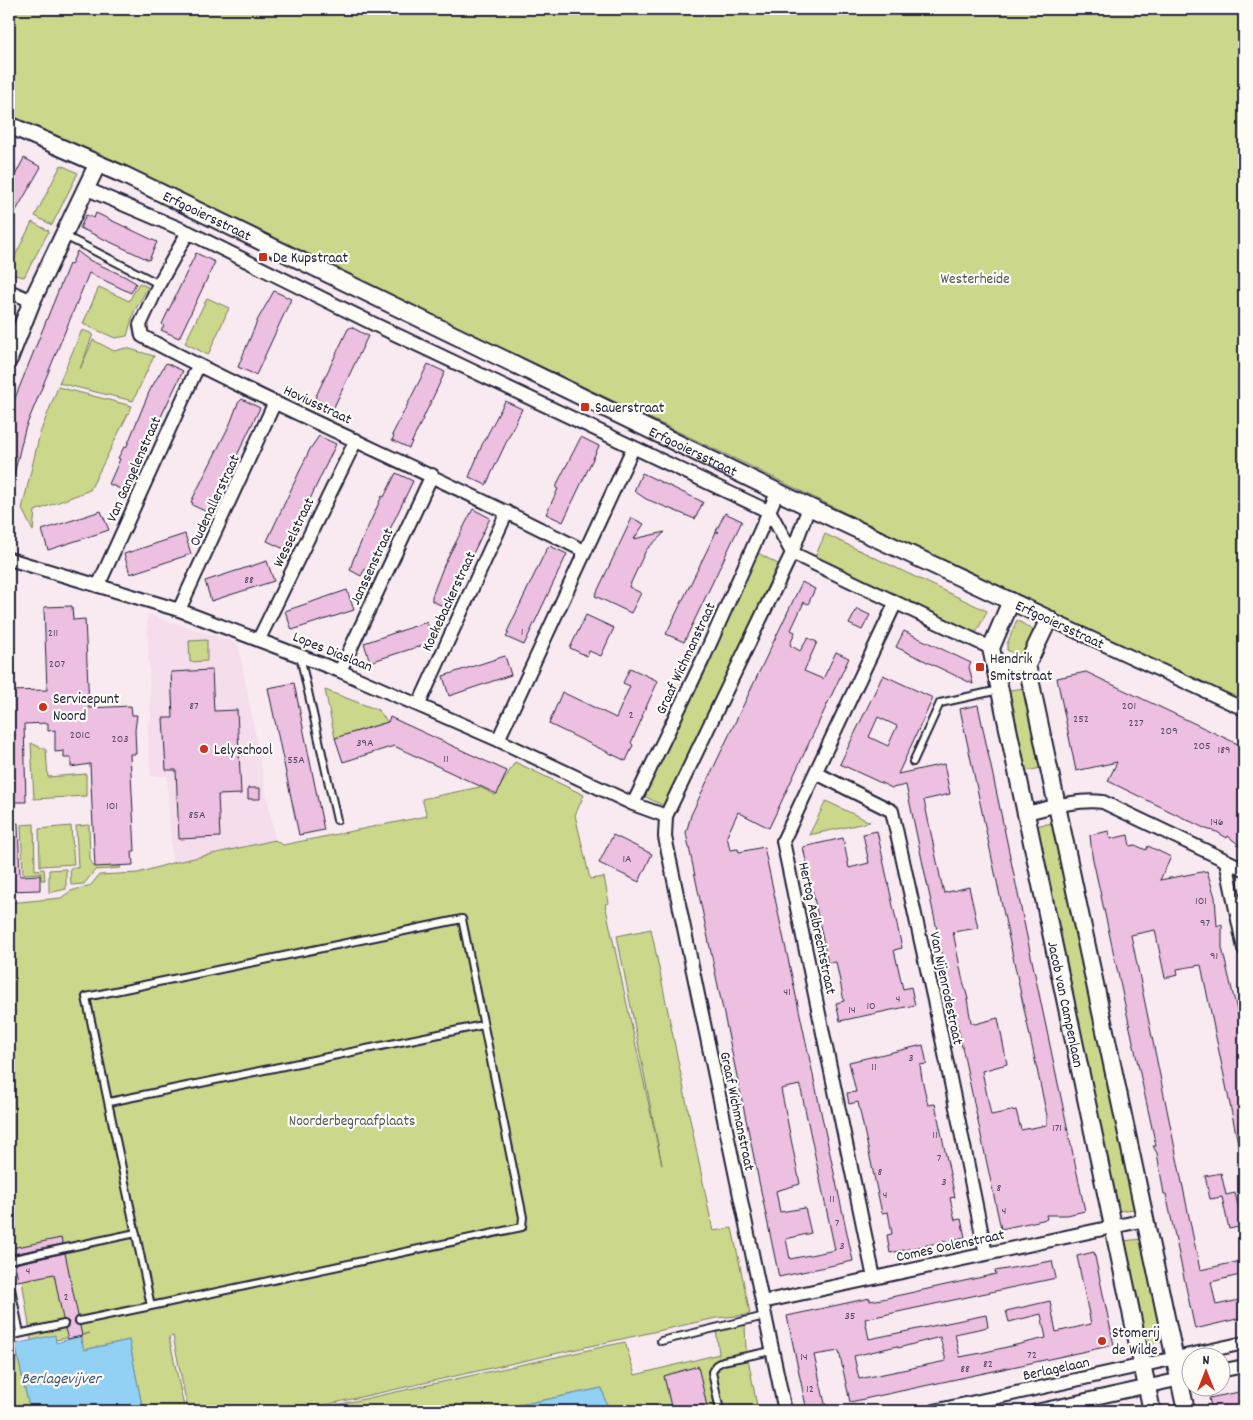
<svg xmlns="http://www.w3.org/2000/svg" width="1253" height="1420" font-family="Dekko,sans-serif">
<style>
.built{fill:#f5ddec}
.green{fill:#cbd78a;stroke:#767c62}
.water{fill:#93d1f4;stroke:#668baa}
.building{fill:#edbfe1;stroke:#22223b;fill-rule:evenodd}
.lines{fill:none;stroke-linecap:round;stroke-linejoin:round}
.service-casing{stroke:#22223b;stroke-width:10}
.minor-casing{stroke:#22223b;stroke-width:16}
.tertiary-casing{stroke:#22223b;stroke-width:20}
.service{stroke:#fdfcf7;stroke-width:6}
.minor{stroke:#fdfcf7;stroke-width:12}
.tertiary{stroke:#fdfcf7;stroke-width:16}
.poi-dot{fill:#c8321e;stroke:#fdfcf7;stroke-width:2}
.labels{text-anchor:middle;stroke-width:4.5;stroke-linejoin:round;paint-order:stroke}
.number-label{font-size:12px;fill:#554964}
.street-label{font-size:15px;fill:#22223b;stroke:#fdfcf7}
.poi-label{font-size:15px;fill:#22223b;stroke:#fdfcf7;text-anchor:start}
.park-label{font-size:15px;fill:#555853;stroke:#fdfcf7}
.water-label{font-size:16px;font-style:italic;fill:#445772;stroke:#fdfcf7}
</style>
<rect width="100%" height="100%" fill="#f8eaf0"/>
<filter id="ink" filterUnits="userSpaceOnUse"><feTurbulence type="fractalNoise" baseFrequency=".02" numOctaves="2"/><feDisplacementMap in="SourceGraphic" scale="10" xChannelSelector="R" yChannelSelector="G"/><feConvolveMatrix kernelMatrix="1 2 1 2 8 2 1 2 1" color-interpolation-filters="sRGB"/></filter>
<g filter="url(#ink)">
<!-- built -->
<path class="built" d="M147,614L238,643L275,840L172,863L167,776H151L147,723L151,722Z"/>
<!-- green -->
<path class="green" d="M9,9H1244V703L937,558L744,463L121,167L9,116Z
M61,165L78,173L52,225L35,216Z
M32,222L49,231L24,277L9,274V268Z
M139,283L148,287L134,312L127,336L115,338L83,324L99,287L129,301Z
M207,298L229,308L208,355L185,343Z
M82,330L93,334L80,369L93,340L114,351L126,348L154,356L133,401L59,383Z
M58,387L132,406L90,490L35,511L33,531L22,509L40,433Z
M825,534L987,611L975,635L815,557Z
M758,553L778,564L664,806L644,796Z
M1017,620L1033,630L1023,655H1017L1007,650V644Z
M207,640V661L190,662L189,641Z
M1025,688L1041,768L1026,771L1009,690Z
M325,690L378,710L388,722L335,738Z
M31,743L46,750L48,777L86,774V796L34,799Z
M515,762L584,795L575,815L590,879L604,877L609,903L605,904L662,1165L617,936L651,929L713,1231L732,1228L750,1313L747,1315L716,1318L298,1411H188L173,1336L169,1337L185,1411H143L129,1340L83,1350L82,1336L90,1333L32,1345L17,1247L9,1249V903L61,898L71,891L91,885L99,875L138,873L172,863L275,840L283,845L427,816L422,799L480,787L495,795Z
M826,801L870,822L809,835Z
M1054,823L1136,1204L1134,1209L1118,1211L1035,829L1040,825Z
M34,824L35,870L44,869L45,880H41V873L23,874L21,825Z
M89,825L90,859L93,866H120L121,868L95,870L84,884L71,885L70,868H78L76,826Z
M71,826L74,864L40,866L39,829Z
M66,869V889L49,893V870Z
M1142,1239L1167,1340L1146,1345L1123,1241Z
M745,1325L746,1348L758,1411H608L602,1388L491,1411H309L625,1342L635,1375L719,1354L716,1330Z
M9,1344H15L30,1411H15L9,1384Z"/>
<!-- water -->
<path class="water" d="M55,1335L56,1343L80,1336L84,1350L129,1340L143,1411H30L15,1344Z
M602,1388L608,1411H491Z"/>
<!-- building -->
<path class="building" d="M24,158L41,167L9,223V187Z
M96,213L157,242L149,260L80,228L86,215L94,218Z
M77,251L89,260L124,276L136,283L131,293L89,273L25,429L13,479L9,478V413L69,264L71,265Z
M196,253L215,262L179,338L161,330L164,326L162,324Z
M274,291L291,299L256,375L238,367L258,319Z
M351,327L368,336L332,411L315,403L317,399L315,398L348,329Z
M166,363L183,371L125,491L109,484L120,459L118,458L124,447L126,448L150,390Z
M428,364L445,372L409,448L392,440L394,436L392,435Z
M242,399L260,408L209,513L192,505L193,503L191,502L230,424L238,403Z
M505,401L522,409L486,485L469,477L482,445Z
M319,436L336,444L287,548H282L267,541L310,449Z
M581,437L599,446L563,522L546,514L558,489L556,488L559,480Z
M396,473L413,481L370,571L365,569L361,576L350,570L353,560L382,496L384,497Z
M642,473L703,502L695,519L646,499L634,491Z
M473,509L490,518L447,608L432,601V596L444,565Z
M101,511L109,530L48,550L42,530Z
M725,513L742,521L684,642L666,634L716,532H719L716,531Z
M632,518L644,524L634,539L665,532L646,550L629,587L641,593L631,613L595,596Z
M185,534L191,554L130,574L124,554Z
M550,546L567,554L524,645L506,637L509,633L507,632L546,550Z
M267,561L274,581L211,601L205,581Z
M802,582L815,589L808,604L804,602L791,630L795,632L790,645L800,651L808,638L817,642L804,671L823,679L836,652L849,658L769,828L738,812L727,836L730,850L738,849L739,852L764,847L853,1261L779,1277L686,833L691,815ZM800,1085L835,1250L790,1259L786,1239L811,1233L805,1208L780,1212L776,1191L800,1184L781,1089Z
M347,590L354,610L292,630L285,611Z
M72,606L73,620L85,619L89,708L131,706L132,715H137L135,730L136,754H130L135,851H132L133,865L95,867L90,764L71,767V758H64V751L55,752V730L48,731V723L24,724L26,802H9V691L47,690L44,607Z
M857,609L870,615L862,630L849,624Z
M586,615L614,628L601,656L589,651L587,656L570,648Z
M427,622L433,642L370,662L364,643Z
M904,631L971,663L969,667L973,684L896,647Z
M505,656L511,675L449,696L443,676Z
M630,668L658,681L642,716H643L631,743L633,745L626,761L549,724L562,692L616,718L630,686L623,683Z
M212,670L214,711L237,710L241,794L218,795L220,837L179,839L176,770H166L163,718H173L171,672Z
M1086,672L1244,747V849L1228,836L1227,838L1217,832L1206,829L1108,781L1117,762L1076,771L1057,678Z
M883,675L933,698L898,774L944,764L950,794L924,800L941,881L944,893L969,887L978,928L953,932L962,977L968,999H967L971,1022L975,1024L998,1018L1007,1064L982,1071L991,1115L1016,1110L1021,1130L1047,1125V1116L960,709L978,705L1085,1211L1067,1215H1046L1047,1219L1001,1229L906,785L892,788L840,764ZM878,717L897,726L888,746L869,737Z
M294,683L324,830L299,835L268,688Z
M390,717L507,771L497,794L394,746L343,762L335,738L388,722Z
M248,788H260V799H248Z
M18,823L20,876L40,875V890L9,891V824Z
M877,831L902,948L894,950L903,989L911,987L915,1005L840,1021L836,1003L844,1001L836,962L828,963L803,847L843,838L849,868L869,863L863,834Z
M1109,831L1110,839L1128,835L1130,846L1135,845L1146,850L1148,846L1171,857L1160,880L1207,871L1215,897L1217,926L1222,924V948L1244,1040V1148H1239L1201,965L1177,969L1178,975L1165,978L1155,930L1131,935L1200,1270L1241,1261L1244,1274L1211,1282L1216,1305L1244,1299V1317L1241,1318L1195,1329L1166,1194H1164L1157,1153L1153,1146H1156L1092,855L1090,835Z
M613,835L652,854L639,882L599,863Z
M923,1045L927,1064L920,1065L922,1079L928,1105L935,1104L955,1197L950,1198L955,1220L961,1219L965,1237L890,1253L887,1235L892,1234L888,1212L882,1213L858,1102L849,1104L847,1093L856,1092L849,1062Z
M1221,1173L1226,1195L1235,1193L1243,1226L1229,1229L1222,1197L1210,1199L1205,1176Z
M61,1238L63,1244L13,1254L12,1248Z
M1094,1252L1114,1345L850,1402L839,1351L814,1355L826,1408L807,1411L787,1316L870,1298V1301L882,1299L996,1274L995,1271L1052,1261L1056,1278L865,1319L869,1339L986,1315L988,1327L955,1334L960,1357L981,1353L1046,1338L1041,1314L1009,1322L1006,1311L1050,1301L1056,1332L1091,1324L1077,1256ZM940,1337L946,1361L859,1379L854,1356L897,1346L898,1348Z
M65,1253L78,1316L74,1322L80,1326L82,1336L68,1339L65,1329L69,1322L63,1319L54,1274L18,1281L15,1264Z
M698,1366L708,1411H672L664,1376Z
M1244,1391V1409L1212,1411L1209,1398Z"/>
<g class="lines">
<!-- service casing -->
<g class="service-casing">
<path id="service" d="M63,235L159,284
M300,656L337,820
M913,762L940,703L999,690
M462,919L523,1217L522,1227L151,1306L86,997Z
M109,1102L483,1025
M9,1260L136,1233
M9,1279L20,1333
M79,1321L151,1306
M9,1336L64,1324
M661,1341L765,1316
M720,1411L712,1372L716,1365L723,1361L772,1351"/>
</g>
<!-- minor casing -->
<g class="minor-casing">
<path id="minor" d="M87,189L188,232L378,326L770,512L792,553L991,648
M188,232L159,284L140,325L142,336C287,413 439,476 584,551
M9,291L32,301
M9,559L179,610L340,671L498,740L633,804L666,816
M98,586L198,366
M179,610L275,402
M1049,619L1244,709
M259,639L356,440
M995,666L1027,665
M340,671L432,475
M419,704L507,512
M498,740L633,448
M816,773L892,811L935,1005L986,1254
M633,804L704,657L778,491
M1027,813C1051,807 1078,799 1103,802L1244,869
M1226,861L1244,949
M874,1278L783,841L895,604
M762,1302L1145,1220
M1220,1371L1244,1366
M785,1411L665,837L666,816L792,553L809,507
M934,1411L1244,1343
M1036,1411L1190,1377"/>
</g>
<!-- tertiary casing -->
<g class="tertiary-casing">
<g id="tertiary">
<path id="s1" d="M9,125L124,175L809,507L1049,619L1027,665L1186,1411"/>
<path d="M9,359L32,301L97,165"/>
<path id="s2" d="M1011,601L991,648L1152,1411"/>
</g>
</g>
<!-- service -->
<use href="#service" class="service"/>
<!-- minor -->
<use href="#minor" class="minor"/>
<!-- tertiary -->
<use href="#tertiary" class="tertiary"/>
</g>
</g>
<!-- markers -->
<g class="poi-dot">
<rect x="258" y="252" width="10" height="10" rx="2.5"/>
<rect x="580" y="402" width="10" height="10" rx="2.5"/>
<rect x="975" y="662" width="10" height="10" rx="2.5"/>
<circle cx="43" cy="707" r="5"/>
<circle cx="204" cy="749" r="5"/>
<circle cx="1102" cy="1341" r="5"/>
</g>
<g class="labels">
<!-- number labels -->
<g class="number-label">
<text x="249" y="583">88</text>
<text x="522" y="635">1</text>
<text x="53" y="636">211</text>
<text x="57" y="667">207</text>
<text x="194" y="709">87</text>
<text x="1129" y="709">201</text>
<text x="631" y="718">2</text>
<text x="1081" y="722">252</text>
<text x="1136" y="726">227</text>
<text x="1169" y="734">209</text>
<text x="80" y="738">201C</text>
<text x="120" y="742">203</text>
<text x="365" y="746">39A</text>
<text x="1202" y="749">205</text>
<text x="1224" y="753">189</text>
<text x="446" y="762">11</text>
<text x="296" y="763">55A</text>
<text x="112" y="809">101</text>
<text x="197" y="818">85A</text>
<text x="1217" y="825">146</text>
<text x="627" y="862">1A</text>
<text x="1201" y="904">101</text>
<text x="1205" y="926">97</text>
<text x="1214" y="959">91</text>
<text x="787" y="995">41</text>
<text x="898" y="1002">4</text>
<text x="871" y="1009">10</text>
<text x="852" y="1013">14</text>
<text x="911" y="1061">3</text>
<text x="874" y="1070">11</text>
<text x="1057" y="1131">171</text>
<text x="935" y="1138">11</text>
<text x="939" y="1161">7</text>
<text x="880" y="1175">8</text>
<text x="944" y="1185">3</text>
<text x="999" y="1191">8</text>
<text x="885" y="1198">4</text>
<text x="832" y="1202">11</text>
<text x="1004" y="1214">4</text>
<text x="837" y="1226">7</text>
<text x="842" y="1249">3</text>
<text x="28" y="1274">4</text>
<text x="66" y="1300">2</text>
<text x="850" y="1319">35</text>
<text x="1032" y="1358">72</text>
<text x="804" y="1360">14</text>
<text x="988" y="1367">82</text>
<text x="965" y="1372">88</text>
<text x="810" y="1392">12</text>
</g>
<!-- street labels -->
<g class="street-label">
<text dy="5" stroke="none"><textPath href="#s1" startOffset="218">Erfgooiersstraat</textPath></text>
<text transform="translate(318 404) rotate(25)" y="5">Hoviusstraat</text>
<text dy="5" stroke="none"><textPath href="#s1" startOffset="758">Erfgooiersstraat</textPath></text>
<text transform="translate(133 469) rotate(-66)" y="5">Van Gangelenstraat</text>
<text transform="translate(214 500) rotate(-65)" y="5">Oudenallerstraat</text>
<text transform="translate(293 532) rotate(-64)" y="5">Wesselstraat</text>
<text transform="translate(371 566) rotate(-65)" y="5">Janssenstraat</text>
<text transform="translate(448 601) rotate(-65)" y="5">Koekebackerstraat</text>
<text transform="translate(1060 624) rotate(25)" y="5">Erfgooiersstraat</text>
<text transform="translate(333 651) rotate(22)" y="5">Lopes Diaslaan</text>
<text transform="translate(685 658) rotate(-65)" y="5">Graaf Wichmanstraat</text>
<text transform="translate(818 928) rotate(78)" y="5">Hertog Aelbrechtstraat</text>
<text transform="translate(947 988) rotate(78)" y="5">Van Nijenrodestraat</text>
<text dy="5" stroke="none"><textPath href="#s2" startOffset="415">Jacob van Campenlaan</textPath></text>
<text transform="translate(738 1111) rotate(78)" y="5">Graaf Wichmanstraat</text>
<text transform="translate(950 1245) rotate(-12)" y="5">Comes Oolenstraat</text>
<text transform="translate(1056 1368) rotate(-12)" y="5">Berlagelaan</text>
</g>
<!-- poi labels -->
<g class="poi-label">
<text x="273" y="262">De Kupstraat</text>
<text x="595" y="412">Sauerstraat</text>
<text x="990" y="663">Hendrik<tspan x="990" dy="17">Smitstraat</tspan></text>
<text x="53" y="703">Servicepunt<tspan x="53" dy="17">Noord</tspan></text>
<text x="214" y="754">Lelyschool</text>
<text x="1112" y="1337">Stomerij<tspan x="1112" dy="17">de Wilde</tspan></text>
</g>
<!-- park labels -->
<g class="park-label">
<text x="975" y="283">Westerheide</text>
<text x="352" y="1125">Noorderbegraafplaats</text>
</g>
<!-- water labels -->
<g class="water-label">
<text x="61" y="1383">Berlagevijver</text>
</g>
</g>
<!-- margin -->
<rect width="1253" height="1420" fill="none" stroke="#fdfcf7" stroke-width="30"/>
<rect x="15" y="15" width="1223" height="1390" fill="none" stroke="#22223b" stroke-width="2" filter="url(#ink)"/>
<!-- north arrow -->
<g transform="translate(1206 1372)"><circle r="24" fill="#fdfcf7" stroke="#a5a5ac"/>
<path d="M0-4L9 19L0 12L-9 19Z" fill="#c8321e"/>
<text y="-8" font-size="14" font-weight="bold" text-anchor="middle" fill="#22223b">N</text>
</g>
</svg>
